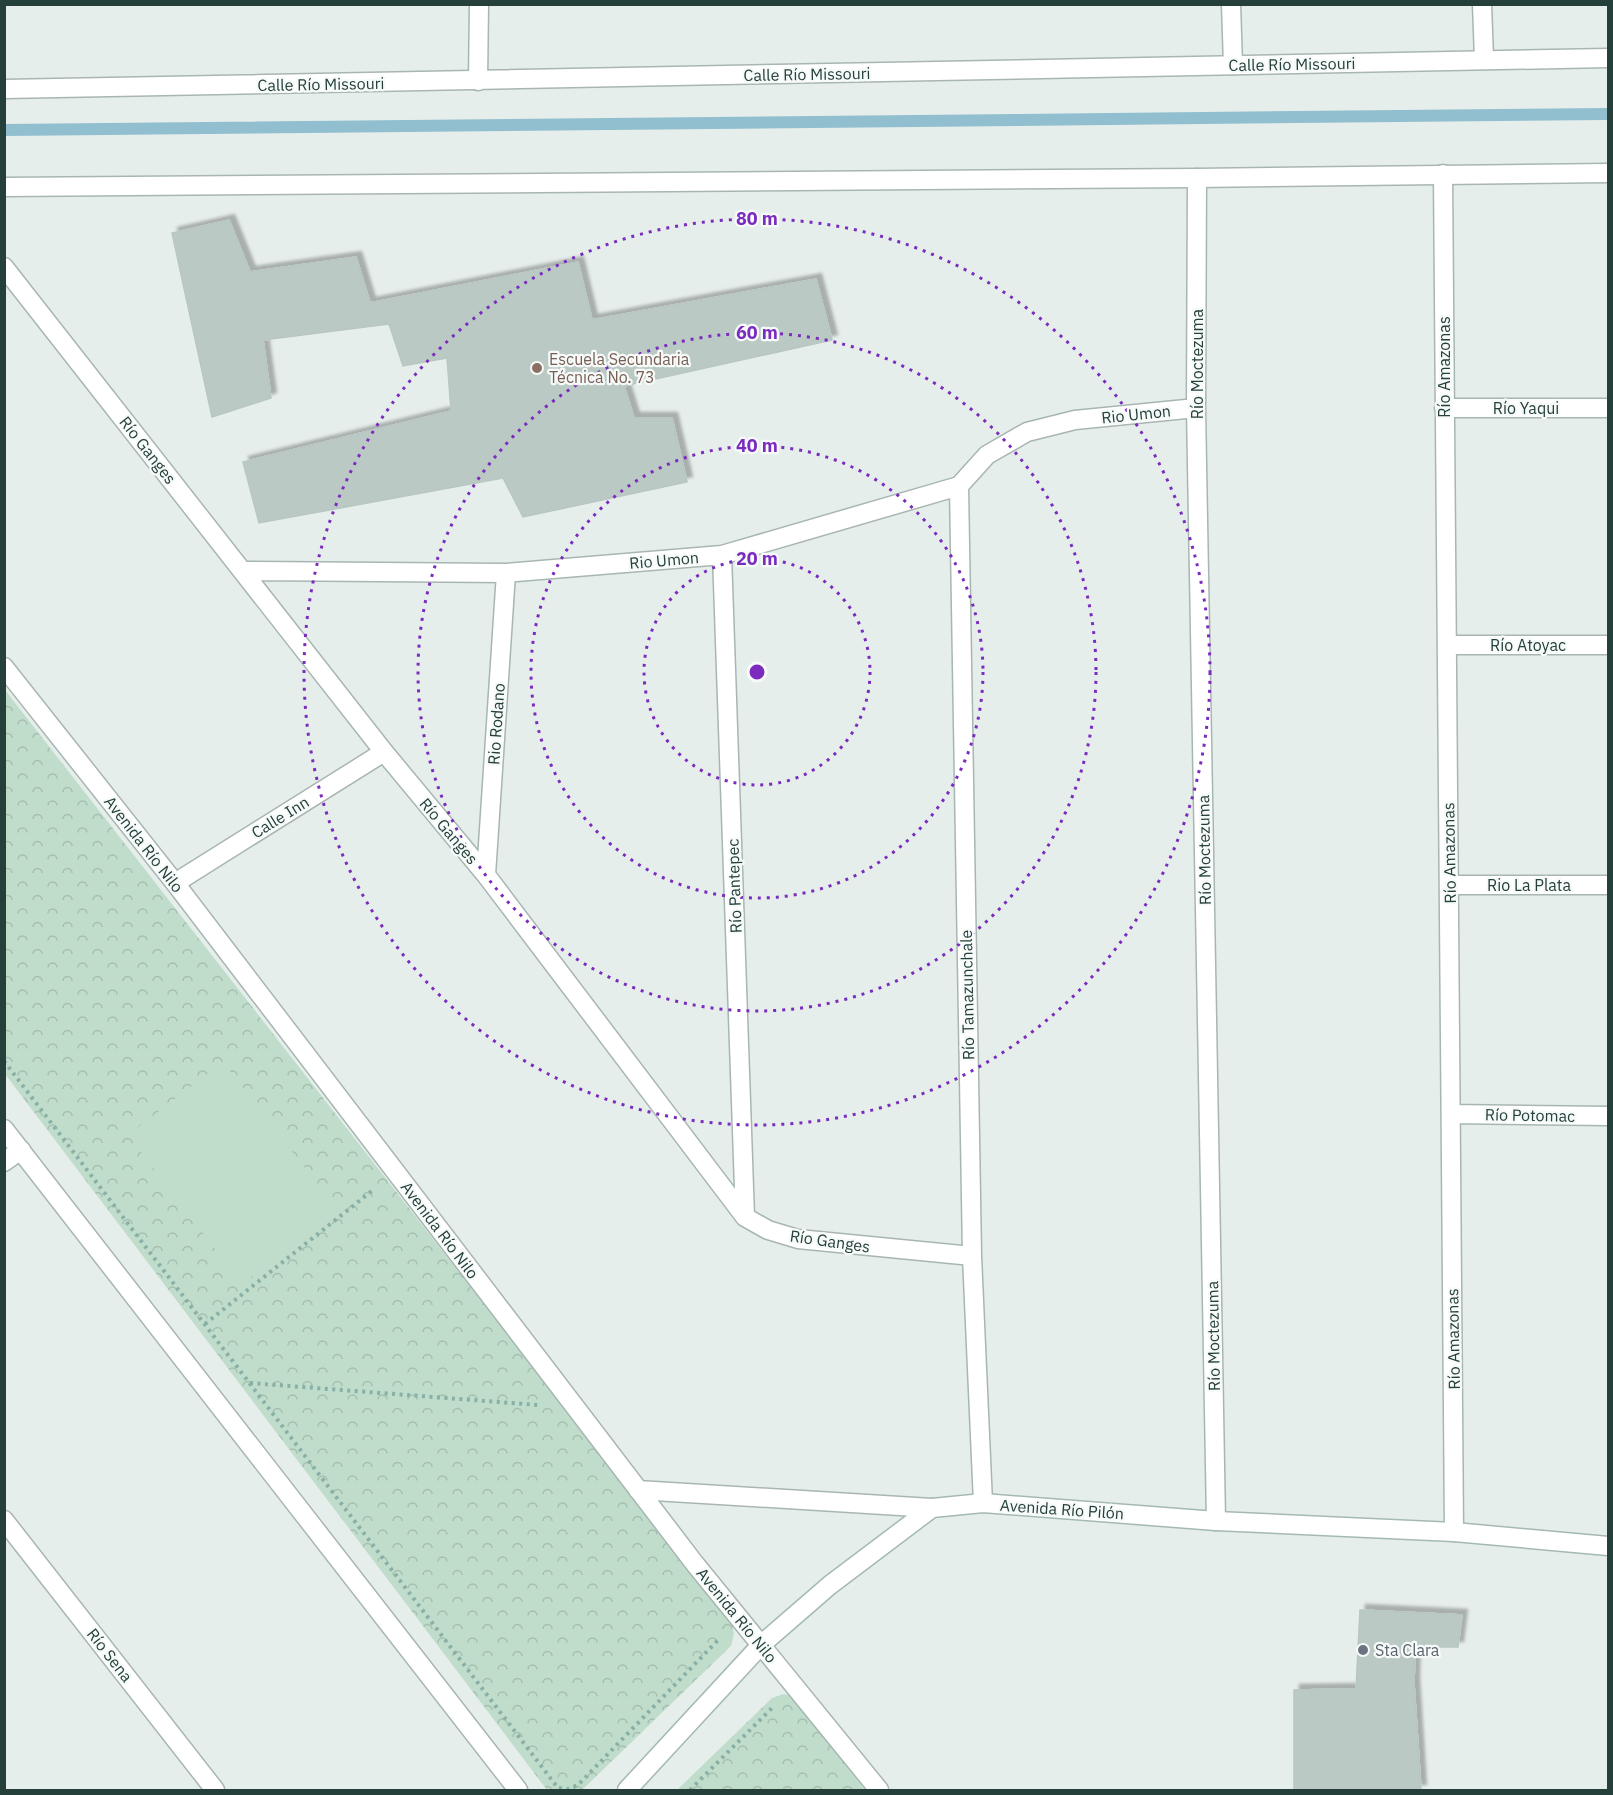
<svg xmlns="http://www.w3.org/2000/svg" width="1613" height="1795" font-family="'IBM Plex Sans',sans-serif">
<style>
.forest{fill:url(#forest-crowns)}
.pitch{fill:#c0ddcb}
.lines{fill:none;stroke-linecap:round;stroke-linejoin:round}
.stream{stroke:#91bfcf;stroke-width:12}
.building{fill:#bbc9c4;stroke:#b8c7c3;stroke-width:1.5;filter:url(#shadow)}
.minor-casing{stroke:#a8b6b3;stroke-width:21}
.tertiary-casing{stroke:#a8b6b3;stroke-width:21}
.secondary-casing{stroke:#a4b9b4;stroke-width:21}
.path{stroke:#88b0a7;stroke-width:4;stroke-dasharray:3 4.5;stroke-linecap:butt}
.minor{stroke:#fff;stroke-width:18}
.tertiary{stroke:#fff;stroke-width:18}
.secondary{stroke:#fff;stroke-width:18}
.ring{fill:none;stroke:#7b2cbf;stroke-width:3;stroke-dasharray:3 6}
.education-dot{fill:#8d6e63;stroke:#f6faf9;stroke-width:2}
.worship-dot{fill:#6b7280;stroke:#f6faf9;stroke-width:2}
.labels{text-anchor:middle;stroke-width:4.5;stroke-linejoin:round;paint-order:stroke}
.street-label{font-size:16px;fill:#253f3b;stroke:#f6faf9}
.education-label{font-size:16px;fill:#785e54;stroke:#f6faf9;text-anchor:start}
.worship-label{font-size:16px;fill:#5b616d;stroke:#f6faf9;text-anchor:start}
.centre{fill:#7b2cbf;stroke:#f6faf9;stroke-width:3}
.ring-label{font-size:18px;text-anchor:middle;font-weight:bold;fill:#7b2cbf;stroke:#f6faf9;stroke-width:4.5;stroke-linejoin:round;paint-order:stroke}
</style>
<defs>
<pattern id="forest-crowns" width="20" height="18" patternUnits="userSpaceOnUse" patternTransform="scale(1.5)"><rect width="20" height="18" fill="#c0ddcb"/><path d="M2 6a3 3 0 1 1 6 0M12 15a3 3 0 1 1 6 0" fill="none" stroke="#a5bfaf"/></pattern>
<filter id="shadow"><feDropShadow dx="5.5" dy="-5.5" stdDeviation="1.5" flood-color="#0004"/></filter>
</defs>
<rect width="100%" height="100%" fill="#e6eeeb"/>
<!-- forest -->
<path class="forest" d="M5,690L731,1621L734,1634L731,1646L582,1790H547L5,1074Z
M783,1694L793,1696L865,1790H677L772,1698Z"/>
<!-- pitch -->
<path class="pitch" d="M223,1062L338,1211L242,1284L128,1135Z"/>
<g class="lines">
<!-- stream -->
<path class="stream" d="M4,130L1608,114"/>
</g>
<!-- building -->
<path class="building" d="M229,220L250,272L356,257L370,303L578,262L592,320L816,279L832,340L624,386L634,418H672L687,482L523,517L503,478L259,523L243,462L451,411L447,358L403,366L389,324L263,340L271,398L212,417L172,233Z
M1360,1610L1462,1615L1458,1647H1415L1414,1684L1421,1790H1294V1690L1356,1689Z"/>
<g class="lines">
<!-- minor casing -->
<g class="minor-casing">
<path id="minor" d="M1231,4L1233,65
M1482,4L1484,59
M478,81L479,4
M1443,174L1454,1532
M1197,178L1196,408L1216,1521
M4,267L384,752L486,875L745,1217L768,1230L798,1239L972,1256
M1444,408H1608
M959,486L972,1256L983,1503
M722,555L745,1217
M244,571L506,573L722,555L959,486L987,455L1027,432L1075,420L1196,408
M1447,645H1608
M486,875L506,573
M175,883L384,752
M1449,885H1608
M1451,1114L1608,1116
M4,1162L21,1150
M4,1520L215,1790"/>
</g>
<!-- tertiary casing -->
<g class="tertiary-casing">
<path id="tertiary" d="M4,89L1608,58
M4,187L1197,178L1608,173
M4,667L175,883L695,1564L879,1790
M4,1129L518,1790
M638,1490L932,1508"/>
</g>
<!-- secondary casing -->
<g class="secondary-casing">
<path id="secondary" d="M627,1790L762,1644L830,1585L932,1508L983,1503L1216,1521L1454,1532L1608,1546"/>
</g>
<!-- path -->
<path class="path" d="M4,1061L558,1788L568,1789L578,1785L720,1638
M205,1324L373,1190
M250,1383L538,1405
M690,1790L774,1706"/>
<!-- minor -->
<use href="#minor" class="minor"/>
<!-- tertiary -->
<use href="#tertiary" class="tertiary"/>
<!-- secondary -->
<use href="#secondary" class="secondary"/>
</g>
<!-- distance rings -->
<g class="ring">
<circle cx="757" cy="672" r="113"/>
<circle cx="757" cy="672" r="226"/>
<circle cx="757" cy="672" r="339"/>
<circle cx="757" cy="672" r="453"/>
</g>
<!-- markers -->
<circle class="education-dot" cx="537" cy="368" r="6"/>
<circle class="worship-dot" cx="1363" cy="1650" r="6"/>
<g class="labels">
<!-- street labels -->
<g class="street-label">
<text transform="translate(1292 64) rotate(-1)" y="6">Calle Río Missouri</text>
<text transform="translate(807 74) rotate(-1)" y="6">Calle Río Missouri</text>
<text transform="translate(321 84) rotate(-1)" y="6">Calle Río Missouri</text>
<text transform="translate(1197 364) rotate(-90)" y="6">Río Moctezuma</text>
<text transform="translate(1444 367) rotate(-90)" y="6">Río Amazonas</text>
<text x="1526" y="414">Río Yaqui</text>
<text transform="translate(1136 414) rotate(-6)" y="6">Rio Umon</text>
<text transform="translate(148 450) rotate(52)" y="6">Río Ganges</text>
<text transform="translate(664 560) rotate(-5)" y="6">Rio Umon</text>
<text x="1528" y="651">Río Atoyac</text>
<text transform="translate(496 724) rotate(-86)" y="6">Rio Rodano</text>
<text transform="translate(280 817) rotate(-32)" y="6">Calle Inn</text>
<text transform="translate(449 831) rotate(50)" y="6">Río Ganges</text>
<text transform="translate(144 844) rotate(52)" y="6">Avenida Río Nilo</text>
<text transform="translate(1204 850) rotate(-91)" y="6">Río Moctezuma</text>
<text transform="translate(1449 853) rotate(-91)" y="6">Río Amazonas</text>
<text x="1529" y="891">Rio La Plata</text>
<text transform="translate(734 886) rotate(-92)" y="6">Río Pantepec</text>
<text transform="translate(967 995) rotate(-91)" y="6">Río Tamazunchale</text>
<text transform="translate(1530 1115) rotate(1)" y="6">Río Potomac</text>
<text transform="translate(440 1230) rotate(53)" y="6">Avenida Río Nilo</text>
<text transform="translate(830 1241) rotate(8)" y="6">Río Ganges</text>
<text transform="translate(1213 1336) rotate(-91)" y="6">Río Moctezuma</text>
<text transform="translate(1453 1339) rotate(-91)" y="6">Río Amazonas</text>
<text transform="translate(1062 1509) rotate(4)" y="6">Avenida Río Pilón</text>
<text transform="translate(737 1615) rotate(51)" y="6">Avenida Río Nilo</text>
<text transform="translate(110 1655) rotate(52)" y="6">Río Sena</text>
</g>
<!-- education labels -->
<g class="education-label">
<text x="549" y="365">Escuela Secundaria<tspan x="549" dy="18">Técnica No. 73</tspan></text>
</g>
<!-- worship labels -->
<g class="worship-label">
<text x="1375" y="1656">Sta Clara</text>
</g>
</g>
<circle cx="757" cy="672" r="9" class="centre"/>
<g class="ring-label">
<text x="757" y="225">80 m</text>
<text x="757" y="339">60 m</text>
<text x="757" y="452">40 m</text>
<text x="757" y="565">20 m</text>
</g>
<!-- border -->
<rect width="1613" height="1795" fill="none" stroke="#253f3b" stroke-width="12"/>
</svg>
